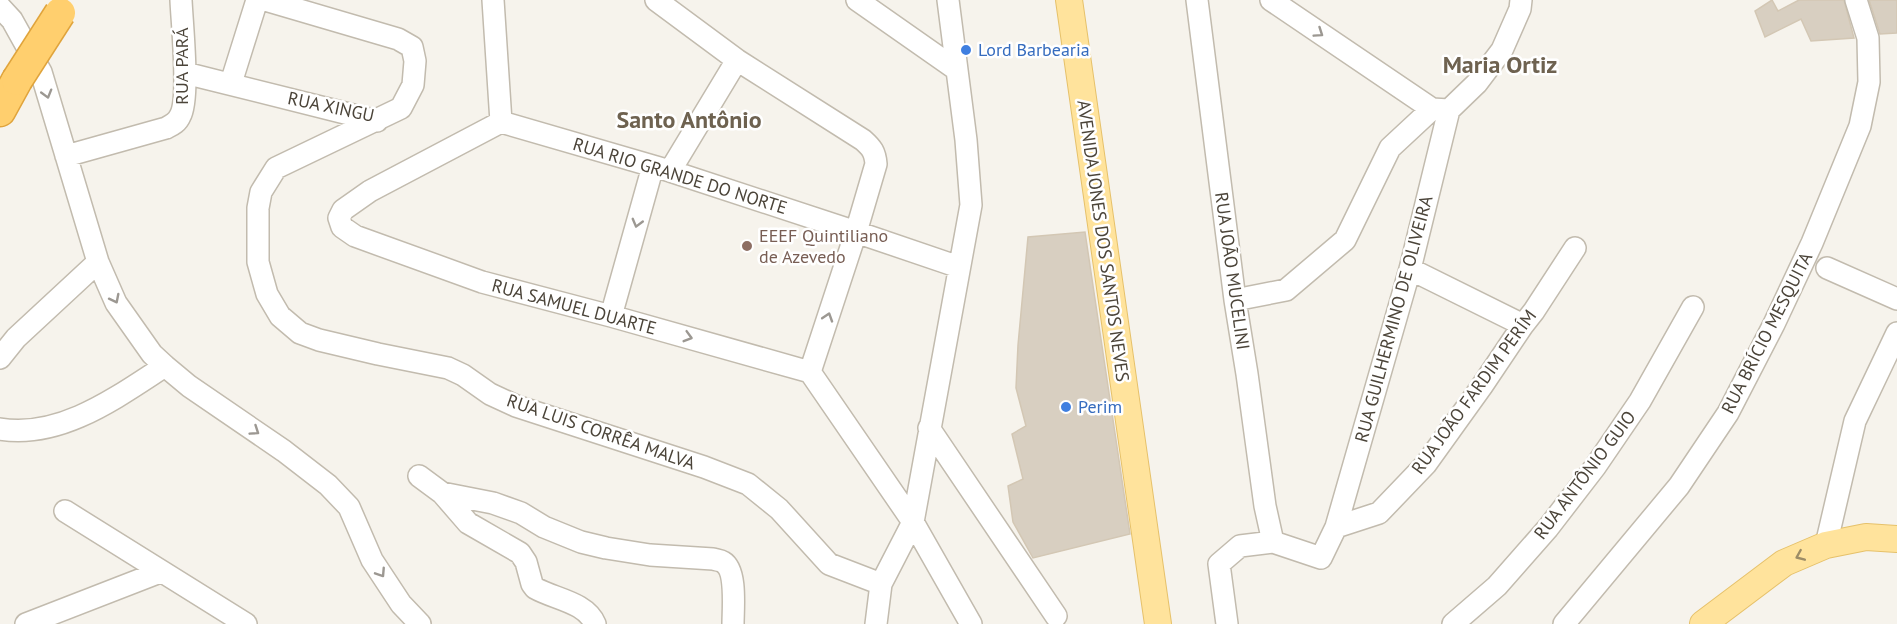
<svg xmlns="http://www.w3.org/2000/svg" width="1897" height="624" font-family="'PT Sans',sans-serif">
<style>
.building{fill:#d8cfc1;stroke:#d3c7b4;stroke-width:1.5}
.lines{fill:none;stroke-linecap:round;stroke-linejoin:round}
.minor-casing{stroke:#c2bbae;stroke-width:24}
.major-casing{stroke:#e6c16a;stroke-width:28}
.highway-casing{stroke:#e0a43c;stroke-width:33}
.minor{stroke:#fff;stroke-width:21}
.major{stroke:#ffe39c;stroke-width:26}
.highway{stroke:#ffcf6e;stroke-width:30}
.highway-bridge-casing{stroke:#e0a43c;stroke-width:33;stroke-linecap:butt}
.highway-bridge{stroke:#ffcf6e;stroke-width:30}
.oneway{stroke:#9c9892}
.oneway2{stroke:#9c8c66}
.shop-dot{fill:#3f7fe0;stroke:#fff;stroke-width:2}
.education-dot{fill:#8d6e63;stroke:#fff;stroke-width:2}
.labels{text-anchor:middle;stroke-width:5;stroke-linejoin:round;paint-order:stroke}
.shop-label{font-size:18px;fill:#366cbe;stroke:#fff;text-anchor:start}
.street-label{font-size:18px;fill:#4b4439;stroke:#fff}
.education-label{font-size:18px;fill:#785e54;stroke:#fff;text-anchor:start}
.district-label{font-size:24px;font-weight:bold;fill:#6e6250;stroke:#fff}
</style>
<rect width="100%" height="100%" fill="#f6f3ec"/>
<!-- building -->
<path class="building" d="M1772,0L1778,11L1799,0H1844L1854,38L1811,41L1801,19L1765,37L1755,11Z
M1869,0H1897V33L1880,34Z
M1085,232L1130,534L1033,558L1013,522L1008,486L1023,479L1012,434L1026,426L1016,388L1018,345L1028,237Z"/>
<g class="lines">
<!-- minor casing -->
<g class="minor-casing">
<path id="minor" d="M265,0L398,39L412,47L415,61L413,85L401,108L276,168L261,192L258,208V262L267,294L280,316L300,333L319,340L378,354L448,368L463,375L490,394L516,406L704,467L748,484L779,509L829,564L881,584
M493,0L501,122
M656,0L737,60L863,140C872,148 875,152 876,164L856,232L810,372
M857,0L957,70
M1197,0L1235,300L1247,374L1265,506L1273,542
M1271,0L1432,109
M0,7L12,20L41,72L98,262L116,303L152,354L165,366L189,386L284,451L328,485L349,507L372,560L401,604L420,624
M185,73L377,121
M231,83L257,0
M501,122L370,191L343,210L339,218L342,227L355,236L482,282L611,316L810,372
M501,122L670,171L856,232L959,267
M66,156L166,128C172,125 177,123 180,116C190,99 182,24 181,0
M670,171L737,60
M1827,268L1897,299
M1410,269L1523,325
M1235,300L1286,290L1345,240L1390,148L1432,109L1449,110L1477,83L1502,50L1520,9L1521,0
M611,316L653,166
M0,358L16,338L98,262
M810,372L913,522L971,624
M929,428L1056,616
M0,429C61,439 117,397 165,366
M419,476L442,493L468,523L520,553L526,562L532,584L535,588C554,599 586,602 595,624
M442,493L493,503L521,513L544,527L581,542L606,548L650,555L713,559C716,560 720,560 723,562C737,570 733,609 733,624
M65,511L246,624
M1336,527L1410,269L1449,110
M1826,545L1855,421L1897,333
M26,624L160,572
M876,624L881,584L913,522L971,205L966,140L948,0
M1227,624L1219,564L1240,546L1273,542L1321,558L1336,527L1379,513L1426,464L1482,386L1523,325L1534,311L1575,248
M1453,624L1497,586L1548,528L1595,467L1640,401L1693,307
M1564,624L1679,486L1728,413L1774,324L1812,243L1860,126L1869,82L1868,38L1856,0"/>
</g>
<!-- major casing -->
<g class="major-casing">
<path id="major" d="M1069,0L1158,624
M1703,624L1784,563L1826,545L1866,537L1897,539"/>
</g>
<!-- highway casing -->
<g class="highway-casing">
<path id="highway" d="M0,111L17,80"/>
</g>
<!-- minor -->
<use href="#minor" class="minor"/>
<!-- major -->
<use href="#major" class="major"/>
<!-- highway -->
<use href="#highway" class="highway"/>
<!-- highway-bridge casing -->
<g class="highway-bridge-casing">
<path id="highway-bridge" d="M17,80L60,13"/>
</g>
<!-- highway-bridge -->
<use href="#highway-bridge" class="highway-bridge"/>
</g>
<!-- one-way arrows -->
<defs><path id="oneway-chevron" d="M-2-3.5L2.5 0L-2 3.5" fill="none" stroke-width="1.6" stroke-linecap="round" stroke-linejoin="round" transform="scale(1.5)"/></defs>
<g class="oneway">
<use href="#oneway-chevron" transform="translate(1319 33) rotate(34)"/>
<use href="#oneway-chevron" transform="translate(47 94) rotate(74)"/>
<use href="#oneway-chevron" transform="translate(637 223) rotate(105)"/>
<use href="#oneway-chevron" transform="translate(115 299) rotate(63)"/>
<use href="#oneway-chevron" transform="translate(828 317) rotate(-72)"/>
<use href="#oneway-chevron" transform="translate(688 337) rotate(16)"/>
<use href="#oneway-chevron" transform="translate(255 431) rotate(34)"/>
<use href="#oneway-chevron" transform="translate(381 573) rotate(57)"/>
</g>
<use class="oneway2" href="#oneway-chevron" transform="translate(1800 556) rotate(157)"/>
<!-- markers -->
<g class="shop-dot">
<circle cx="966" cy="50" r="6"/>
<circle cx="1066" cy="407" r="6"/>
</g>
<circle class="education-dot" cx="747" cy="246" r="6"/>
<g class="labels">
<!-- shop labels -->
<g class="shop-label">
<text x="978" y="56">Lord Barbearia</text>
<text x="1078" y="413">Perim</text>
</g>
<!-- street labels -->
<g class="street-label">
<text transform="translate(182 66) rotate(-90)" y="6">RUA PARÁ</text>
<text transform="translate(331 107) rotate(12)" y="6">RUA XINGU</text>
<text transform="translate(680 176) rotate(17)" y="6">RUA RIO GRANDE DO NORTE</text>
<text transform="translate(1103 241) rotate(82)" y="6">AVENIDA JONES DOS SANTOS NEVES</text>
<text transform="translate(1232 271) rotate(82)" y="6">RUA JOÃO MUCELINI</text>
<text transform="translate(574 307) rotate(15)" y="6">RUA SAMUEL DUARTE</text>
<text transform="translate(1394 319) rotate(-75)" y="6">RUA GUILHERMINO DE OLIVEIRA</text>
<text transform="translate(1767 333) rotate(-63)" y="6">RUA BRÍCIO MESQUITA</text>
<text transform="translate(1474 392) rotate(-54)" y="6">RUA JOÃO FARDIM PERÍM</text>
<text transform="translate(601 432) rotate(19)" y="6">RUA LUIS CORRÊA MALVA</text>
<text transform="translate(1585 475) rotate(-53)" y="6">RUA ANTÔNIO GUIO</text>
</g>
<!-- education labels -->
<g class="education-label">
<text x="759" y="242">EEEF Quintiliano<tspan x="759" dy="21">de Azevedo</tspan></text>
</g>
<!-- district labels -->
<g class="district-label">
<text x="1500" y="73">Maria Ortiz</text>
<text x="689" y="128">Santo Antônio</text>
</g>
</g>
</svg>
